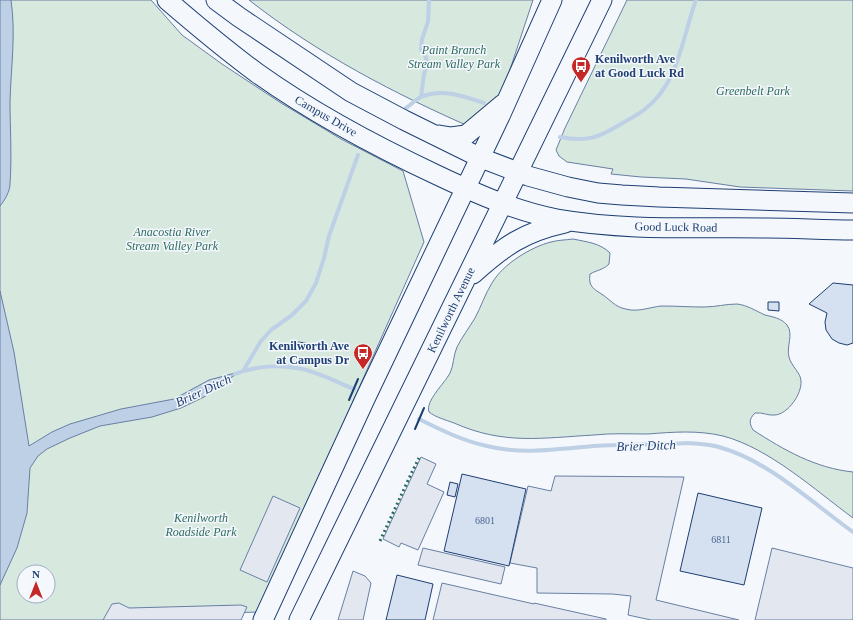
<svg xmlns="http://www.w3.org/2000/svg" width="853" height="620" font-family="Georgia,serif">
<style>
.green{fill:#d7e8df;stroke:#687fa3;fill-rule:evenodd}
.parking{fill:#e3e8f0;stroke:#687fa3}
.water{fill:#bed0e5;stroke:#687fa3}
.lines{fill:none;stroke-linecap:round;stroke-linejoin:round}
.stream{stroke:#bed0e5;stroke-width:4}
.building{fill:#d5e0f0;stroke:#1d3f73}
.major-casing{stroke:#1d3f73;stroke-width:21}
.major{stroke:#f4f7fb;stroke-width:19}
.hedge{stroke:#2c6c60;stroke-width:3;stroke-dasharray:2 3;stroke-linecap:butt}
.wall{stroke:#1d3f73;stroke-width:2}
.labels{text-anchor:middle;stroke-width:3;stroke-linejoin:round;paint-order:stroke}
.number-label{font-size:10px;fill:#4b6792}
.park-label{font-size:12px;font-style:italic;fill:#2c6c60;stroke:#f4f7fb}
.poi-label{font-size:12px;font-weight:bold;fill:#1d3f73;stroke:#f4f7fb;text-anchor:start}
.street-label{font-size:12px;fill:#1d3f73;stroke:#f4f7fb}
.water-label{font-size:13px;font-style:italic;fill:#1d3f73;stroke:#f4f7fb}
</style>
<rect width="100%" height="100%" fill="#f4f7fb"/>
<!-- green -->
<path class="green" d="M0,0H151L182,35L222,64L281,103L341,139L403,171L424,242L259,612L129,616L126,620H0ZM24,572H48V596H24Z
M249,0H533L494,118L475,129C395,94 318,54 249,0Z
M627,0H853V191L740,187L686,179L641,177L611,174L613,169L567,162L559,156L556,150L565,128Z
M573,239C587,242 600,243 610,253L609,264C603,270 597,270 590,274C588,287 594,289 603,295C614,303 616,308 631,310C641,311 652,307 661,306C676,306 690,307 704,307C715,307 726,304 737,304C747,305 756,311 765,315C773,317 781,318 787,325C794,334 786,347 789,357C791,366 801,373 801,381C802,394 788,414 775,415C768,416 763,412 755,413C749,419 749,423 753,430C784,450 815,468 853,472V518C815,490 769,448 723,436C698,430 673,432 648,434C630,434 612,433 594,435C541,438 504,445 454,423C446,420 435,417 429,412C425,401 445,383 450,373C454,365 453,356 457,347C462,337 469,328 475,318C481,307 485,294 492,283C503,264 531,247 551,242C558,240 566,240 573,239Z"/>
<!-- parking -->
<path class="parking" d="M421,457L436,464L427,484L444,492L418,550L401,543L399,547L383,539Z
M555,476L684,477L656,600L739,620H651L628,615L631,596L612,594L537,593V568L510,563L528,486L551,491Z
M273,496L300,508L267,582L240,570Z
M423,548L505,567L501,584L418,565Z
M772,548L853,568V620H755Z
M353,571L365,576L371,583L363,620H338Z
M442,583L534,604V603L606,619V620H433Z
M119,603L129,608L241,605L247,607L241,620H103L112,604Z"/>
<!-- water -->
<path class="water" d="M0,0H11C16,34 11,67 10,101C10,128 12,156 10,184C10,191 5,200 0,206Z
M0,291L14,352L29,446L52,432L70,424L121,409L174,399L209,380L239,372L204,397L181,408L152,417L100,426L70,438L47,449L38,456L30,468L27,513L17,548L0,585Z"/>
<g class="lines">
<!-- stream -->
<path class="stream" d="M421,97L424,74L427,66L426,57L421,49L422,39L428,22L429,0
M406,108C411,105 416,99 421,97C442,88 464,96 484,103
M560,137C587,142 598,138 621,124C629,119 638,115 645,109C679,83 682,38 696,0
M243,371L261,341L271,330L292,315L306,301L316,283L324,258L329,236L358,155
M235,374C255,366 281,364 302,369C320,373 337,382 354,389
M419,419C441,430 463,441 487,446C522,455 559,449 594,446C625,444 657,445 688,443C700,444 711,444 722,448C768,461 814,504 853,532"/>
</g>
<!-- building -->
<path class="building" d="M833,283L853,285V343L847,345L839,343L832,339L826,330L825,322L827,313L809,304Z
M768,302H779V311L768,310Z
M298,342L306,343L305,349L298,348Z
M462,474L526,489L509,566L444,551Z
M450,482L458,484L455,497L447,495Z
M698,493L762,508L744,585L680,571Z
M397,575L433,584L425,620H386Z"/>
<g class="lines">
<!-- major casing -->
<g class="major-casing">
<path id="major" d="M167,0C196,25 226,50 257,73C313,113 375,146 437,175C475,193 515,211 557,219C626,231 696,227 767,228C795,228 824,230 853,230
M216,0L239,17L351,92L404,120L481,158L528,176L568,187L598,193L622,195L659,197L853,203
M439,135L451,137L466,135L503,104
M473,274C504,246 524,232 565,223
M263,620L365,399L500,116L552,0
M299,620L602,0"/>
</g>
<!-- major -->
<use href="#major" class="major"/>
<!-- hedge -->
<path class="hedge" d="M380,541L412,472L419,458"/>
<!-- wall -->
<path class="wall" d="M349,400L358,379
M415,429L424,408"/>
</g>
<!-- icons -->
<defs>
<g id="bus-pin" transform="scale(1)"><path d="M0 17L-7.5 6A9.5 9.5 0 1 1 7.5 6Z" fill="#c62828" stroke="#f4f7fb"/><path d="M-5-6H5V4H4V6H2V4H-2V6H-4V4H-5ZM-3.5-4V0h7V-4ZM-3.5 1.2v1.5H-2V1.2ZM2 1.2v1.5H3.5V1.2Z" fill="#fff"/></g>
</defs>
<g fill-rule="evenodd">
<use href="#bus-pin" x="581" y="66"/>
<use href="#bus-pin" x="363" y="353"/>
</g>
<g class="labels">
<!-- number labels -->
<g class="number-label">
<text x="485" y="524">6801</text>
<text x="721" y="543">6811</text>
</g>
<!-- park labels -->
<g class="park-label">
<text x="454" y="54">Paint Branch<tspan x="454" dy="14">Stream Valley Park</tspan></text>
<text x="753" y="95">Greenbelt Park</text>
<text x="172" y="236">Anacostia River<tspan x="172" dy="14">Stream Valley Park</tspan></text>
<text x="201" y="522">Kenilworth<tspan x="201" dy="14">Roadside Park</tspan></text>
</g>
<!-- poi labels -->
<g class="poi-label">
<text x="595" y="63">Kenilworth Ave<tspan x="595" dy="14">at Good Luck Rd</tspan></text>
<text x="349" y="350" text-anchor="end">Kenilworth Ave<tspan x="349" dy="14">at Campus Dr</tspan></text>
</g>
<!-- street labels -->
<g class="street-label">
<text transform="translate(326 116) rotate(30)" y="4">Campus Drive</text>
<text transform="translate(676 227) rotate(1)" y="4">Good Luck Road</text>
<text transform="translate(451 310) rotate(-64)" y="4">Kenilworth Avenue</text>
</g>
<!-- water labels -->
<g class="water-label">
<text transform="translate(203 390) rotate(-25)" y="5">Brier Ditch</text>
<text transform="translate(646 445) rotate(-2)" y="5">Brier Ditch</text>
</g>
</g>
<!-- north arrow -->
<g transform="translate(36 584)"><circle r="19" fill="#f4f7fb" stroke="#9eadc5"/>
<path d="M0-3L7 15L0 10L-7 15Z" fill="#c62828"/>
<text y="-6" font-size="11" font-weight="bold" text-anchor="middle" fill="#1d3f73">N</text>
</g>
</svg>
